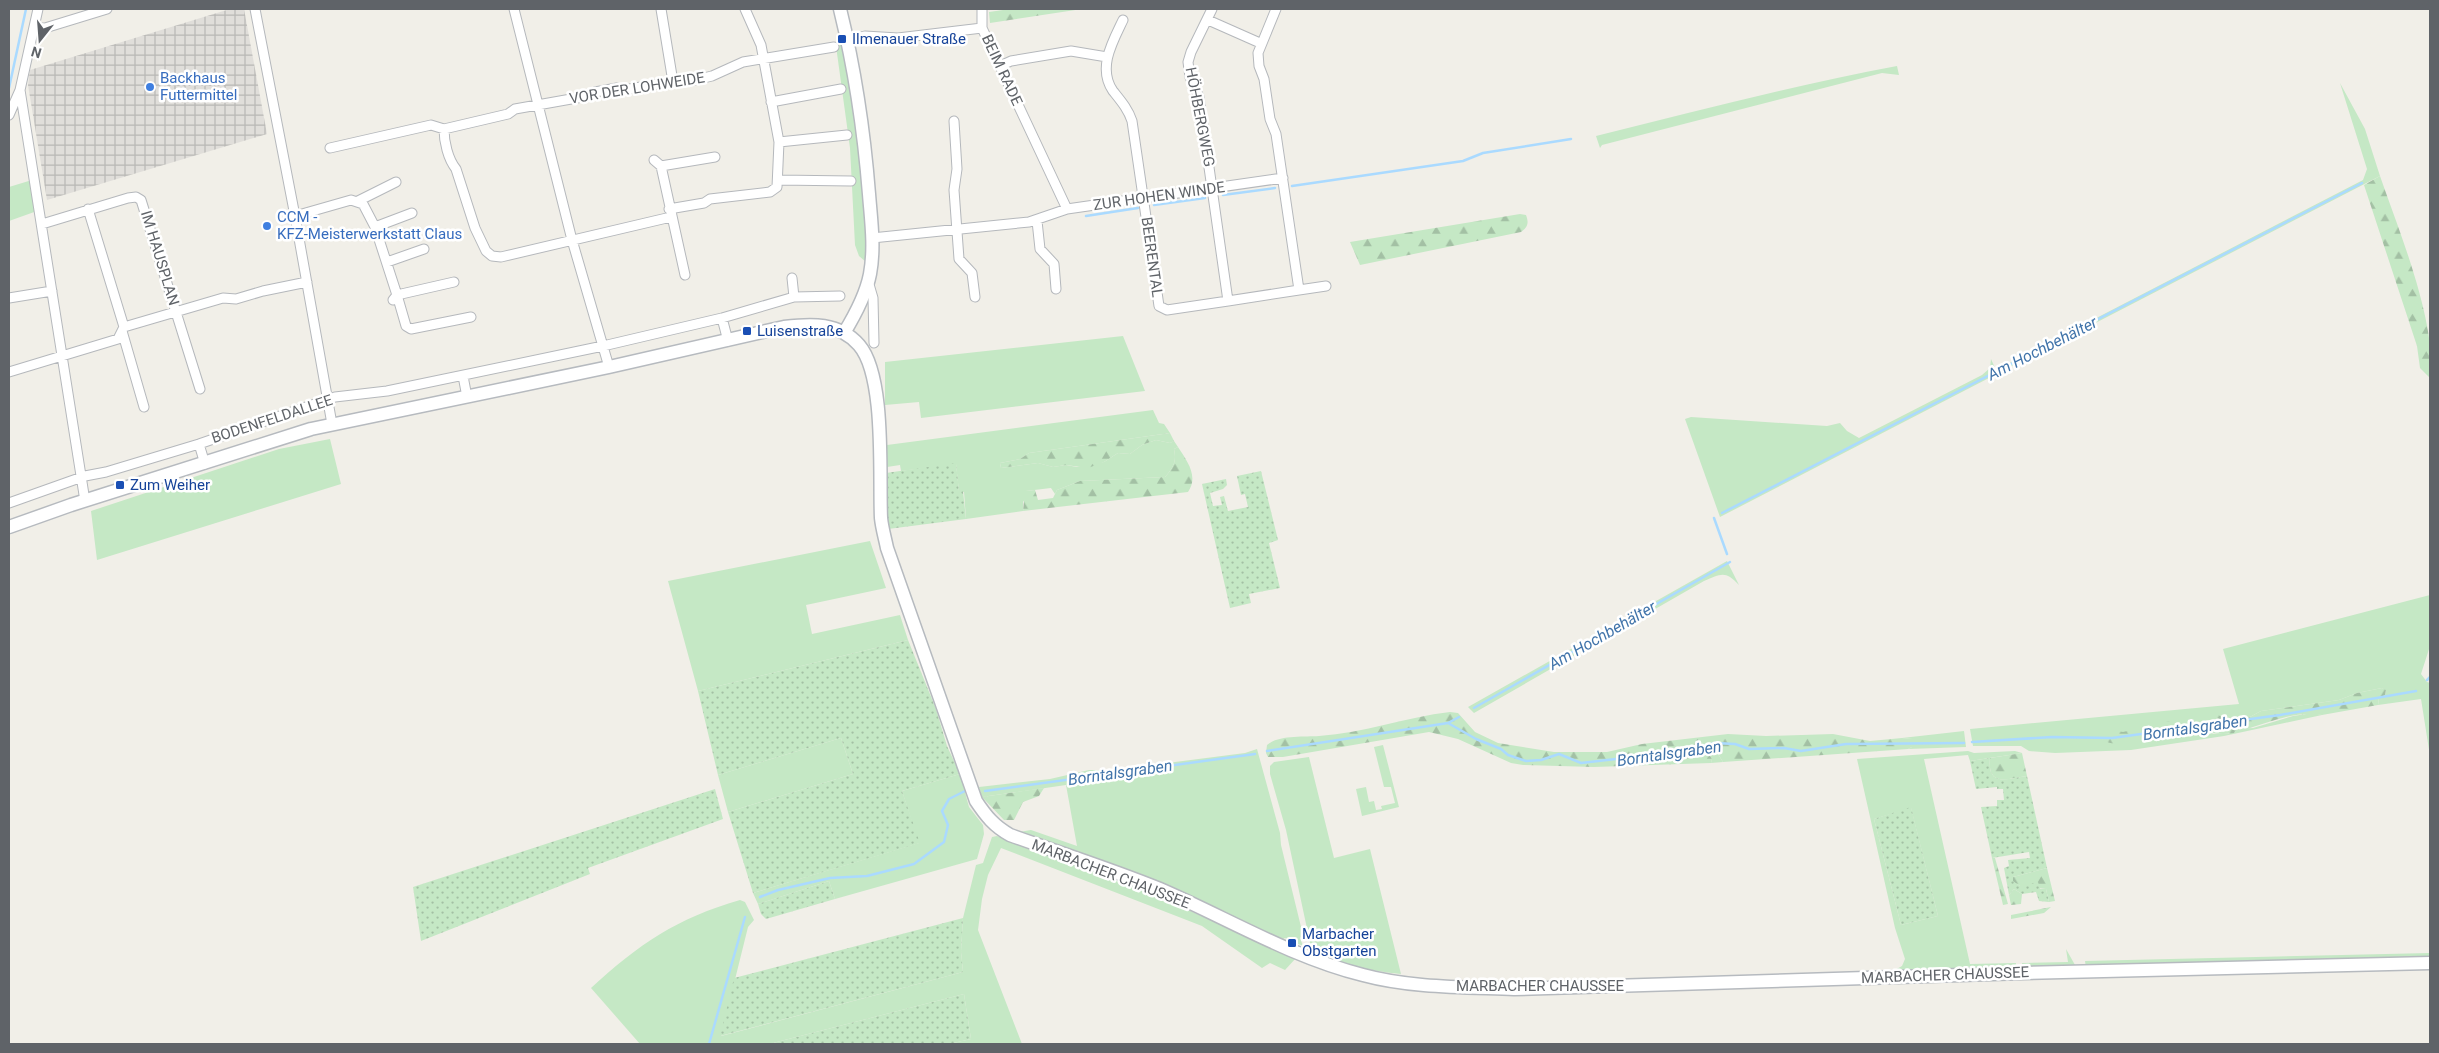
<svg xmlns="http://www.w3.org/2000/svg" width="2439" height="1053" font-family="Roboto,sans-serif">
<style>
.industrial{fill:url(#industrial-grid)}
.green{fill:#c5e8c5;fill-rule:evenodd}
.forest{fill:url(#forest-firs)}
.garden{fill:url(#garden-dots)}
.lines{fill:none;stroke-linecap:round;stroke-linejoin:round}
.stream{stroke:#aadaff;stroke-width:2.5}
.street-casing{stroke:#b5b8bc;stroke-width:11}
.secondary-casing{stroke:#b6babf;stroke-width:15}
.street{stroke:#fff;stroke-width:9}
.secondary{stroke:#fff;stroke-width:12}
.transit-dot{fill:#1a4fb4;stroke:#fff;stroke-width:2}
.shop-dot{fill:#3f7fe0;stroke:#fff;stroke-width:2}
.labels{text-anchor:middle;stroke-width:5;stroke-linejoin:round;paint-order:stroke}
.transit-label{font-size:15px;fill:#164399;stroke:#fff;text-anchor:start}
.street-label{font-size:15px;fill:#5f6368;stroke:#fff}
.shop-label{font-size:15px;fill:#366cbe;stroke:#fff;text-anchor:start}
.water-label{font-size:16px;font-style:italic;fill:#4174aa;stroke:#fff}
</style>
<defs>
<pattern id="industrial-grid" width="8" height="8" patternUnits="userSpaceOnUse" patternTransform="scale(1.25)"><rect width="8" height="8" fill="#e0deda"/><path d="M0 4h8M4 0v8" fill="none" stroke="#b9b8b5"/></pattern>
<pattern id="forest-firs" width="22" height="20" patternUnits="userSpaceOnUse" patternTransform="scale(1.25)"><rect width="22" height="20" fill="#c5e8c5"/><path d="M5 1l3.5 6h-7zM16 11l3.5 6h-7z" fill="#a3c0a4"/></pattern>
<pattern id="garden-dots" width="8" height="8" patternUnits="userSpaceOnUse" patternTransform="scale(1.25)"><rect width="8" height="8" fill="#c5e8c5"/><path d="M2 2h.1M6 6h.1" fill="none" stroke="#a3c0a4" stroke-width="1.8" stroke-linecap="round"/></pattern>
</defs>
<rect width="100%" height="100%" fill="#f1efe8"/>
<!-- industrial -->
<path class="industrial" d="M230,9H244L267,134L47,200L28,85L30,70Z"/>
<!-- green -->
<path class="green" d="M843,44C856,116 869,189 866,262L859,256L855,245L850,148L836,46Z
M1897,66L1899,75L1882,73L1602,145L1600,148L1596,136C1696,111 1795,85 1897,66Z
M2340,83L2365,129L2380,176L1720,517L1685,419L1691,417L1827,426L1840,423L1847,431L1859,438L1982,375L1990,368L1991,359L1996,370L2363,180L2367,169Z
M32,180L37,211L9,221V187Z
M1123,336L1145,391L921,418L919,402L885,405V362Z
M1153,410L1159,423L1164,424L1170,433L1029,453L1020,459L1000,463L1001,468L1038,463L1053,467L1066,465L1077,467L1104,462L1118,453L1130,454L1142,445L1156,440L1170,443L1174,441L1178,447L1174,449C1177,462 1173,468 1165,477L1080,481L1057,490L1055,494L1051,488L1026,491V498L1023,502V511L966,519L964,492H959L956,464L901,471L900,465L887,467V445Z
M330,439L341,484L97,560L91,511L279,449Z
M870,541L886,588L806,605L812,634L900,615L908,640L698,691L668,581Z
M1727,561L1739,585C1725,570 1721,574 1704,581L1474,713L1468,707Z
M2430,595V646L2421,674L2427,682L2430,683V756L2421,699L2378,705L2379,698L2385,695L2386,691L2382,688L2357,693L2339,700L2261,711L2248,718L2225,719L2212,734H2229L2236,729L2253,728L2293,716L2313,713L2322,715L2224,736L2131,750L2055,753L2029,751L2021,746H1973L1970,729L2239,704L2223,649Z
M1964,731L1966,747L1908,749L1912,747V739L1902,738Z
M841,738L853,774L728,812L718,775Z
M1383,745L1399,807L1362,816L1356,789L1366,787L1369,802L1374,801L1376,810L1382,809L1381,806L1395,803L1391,787H1384L1374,747Z
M1257,749L1280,833L1281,845L1303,935L1300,938L1303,946L1285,938L1281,940L1019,832L1031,830L1077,846L1066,785L982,797L979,787L1050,779L1089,770H1113L1245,753Z
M1711,750L1718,754L1723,762L1711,763L1712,759L1708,753Z
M1968,751L1974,753L2015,751L2022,753L1970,761L1968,755L1924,759L1970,964L2016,963V970L1893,973V971L1902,966L1905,959L1895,928L1857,759ZM1911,808L1938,916L1901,925L1874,819Z
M1309,757L1334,858L1370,849L1401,974C1370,971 1341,964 1312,952L1286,830L1270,774V766L1274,762Z
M960,774L969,807L983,825L984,834L977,859L835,899L829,881L758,904L753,893L919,843L902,791Z
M997,836L1159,895L1188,910L1296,958L1285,970L1270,963L1262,968L1202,926L1001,848L988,875L982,899L978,930L1022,1044H949L971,1039L964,994L769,1044H640L591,988C639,944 677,918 740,900L745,902L754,920L748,927L721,1036L963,972L961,951L963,918L976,865L983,863L992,837Z
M2066,949L2075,965L2068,968L2023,969L2022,963L2068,962Z
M2430,953V958L2086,968L2085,961Z"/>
<!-- forest -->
<path class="forest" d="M1010,9H1082L990,23L989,12Z
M2380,176C2398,228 2438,325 2430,378L2420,368L2417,346L2364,185Z
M1520,214L1526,215C1529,223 1528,227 1521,232L1360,265L1350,242Z
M1170,433L1174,441L1170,443L1156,440L1142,445L1130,454L1118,453L1104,462L1088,468L1066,465L1053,467L1038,463L1001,468L1000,463L1020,459L1029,453Z
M1178,447C1187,461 1199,476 1188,492L1023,511L1025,491L1035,490L1038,500L1053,498L1057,490L1080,481L1165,477C1173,468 1177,462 1174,449Z
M2382,688L2386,690L2385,695L2379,698L2378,705L2322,715C2296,710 2268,723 2244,730L2236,729L2234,733C2223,735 2212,734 2202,730L2201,722L2207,716L2215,713L2225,719L2234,720L2240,716L2248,718L2261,711L2339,700L2357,693Z
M1450,712L1458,713L1475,732L1498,743L1554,752H1607L1642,744L1728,734L1766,736L1833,734L1870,741L1902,738L1912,739L1914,743L1912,747L1908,749L1723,762L1718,754L1711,750L1708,753L1712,759L1711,763L1594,767L1523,765L1511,763L1458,739L1429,732L1283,757H1268L1266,753L1267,745C1278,735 1304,737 1319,736C1364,733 1406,717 1450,712Z
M2182,719H2193C2187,737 2166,741 2149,739C2150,721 2168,722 2182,719Z
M2136,729L2139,732C2133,741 2114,747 2105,741L2106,735L2111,730L2123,732Z
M2022,753L2027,776C2007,779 1987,787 1990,758Z
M1044,788L1039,796L1023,802L1014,820H1004L982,797Z
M1992,858H1995L2008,904L2003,905Z
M2047,868L2055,901L2049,902L2046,889L2020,886L2013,882V877Z
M2014,889L2022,894L2021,904L2011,905L2009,895Z
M2051,907L2044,913L2011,919V915Z"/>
<!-- garden -->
<path class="garden" d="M956,463L959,491H963L966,519L888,529L886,473Z
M1261,471L1278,540L1269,543L1280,588L1249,594L1251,603L1230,608L1202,484L1226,479L1227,485L1223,489L1210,493L1213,506L1222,505L1220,497L1224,496L1228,511L1248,507L1245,494L1241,495L1237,476Z
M908,640L936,709L947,746L960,774L902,791L920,843L753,893L728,812L853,774L841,738L718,775L698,691Z
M1990,758C1987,787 2007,779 2027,776L2047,868L2013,877V881L2020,886L2038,882L2040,889H2046L2049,902L2039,901L2036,892L2022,894L2014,889L2009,895L2004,868L2009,866L2008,860L2030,858L2029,852L1992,858L1981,807L1997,806V800H2004L2003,789H1997V787L1976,789L1970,761Z
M715,789L723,819L588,868L590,874L421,941L413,887Z
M1911,807L1938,916L1901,925L1874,819Z
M829,881L835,899L766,919L761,914L758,904Z
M963,918L961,951L963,972L720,1036L734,978Z
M964,994L971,1039L949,1044H769Z"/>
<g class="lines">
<!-- stream -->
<path class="stream" d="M9,88L26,9
M1292,186L1463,161L1483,153L1571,139
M1223,195L1275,188
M1154,205L1205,198
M1086,216L1138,208
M1722,513L2362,183
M1714,518L1727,554
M2427,680L2430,677
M1474,708L1730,562
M1448,723L1459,717
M1972,742L2052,737L2112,738L2280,715L2416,691
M1267,751L1448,723L1476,739L1501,749L1508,755L1526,761L1541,760L1559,754L1581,763L1642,756L1663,757L1715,743L1735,744L1749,749L1784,748L1801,751L1846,744L1964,743
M985,791L1255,754
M760,897L778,890L830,878L867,876L914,864L944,842L948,825L942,811L949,799L965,791
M709,1044L745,917"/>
<!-- street casing -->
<g class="street-casing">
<path id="street" d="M255,9L295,216L332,424
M514,9L572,240L609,367
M661,9L673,82
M982,9V28L1067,209
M1212,9L1191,52L1188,62L1190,77L1199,97L1228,301L1299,290
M1276,9L1258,53L1259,66L1264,79L1270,119L1276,134L1299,290L1326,286
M1123,20C1113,41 1097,68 1113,91C1121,101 1128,109 1132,121L1159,306L1167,310L1228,301
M1208,20L1260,43
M35,27L45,28L107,9
M848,40L865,36L898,38L982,28
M1000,66L1011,61L1071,51L1107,57
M20,90L85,501
M771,102L841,89
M9,115L20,90L38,9
M954,121L957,169L954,190L959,259L972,273L975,297
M444,129C444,142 448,159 456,169L475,228L486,251L492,256L501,257L671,217
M779,142L847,135
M330,148L431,125L444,129L508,114L515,109L588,96L595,92L617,88L624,90L686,79L695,80L712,76L743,62L834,47
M654,160L661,166L685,275
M661,166L715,157
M779,180L851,181
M358,201L396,182
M88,209L124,327
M669,209L704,203L710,199L770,192L777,187L779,142L761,45L745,9
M295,216L351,200L363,204L375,227L397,295L393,300
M1037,221L1040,249L1054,264L1056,289
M42,224L128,198L136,197L141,200L200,389
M375,227L412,213
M872,238L1029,222L1067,209L1283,178
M387,262L424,249
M792,278L794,297
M868,281L873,298L874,343
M454,282L397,295L406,326L411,329L471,317
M9,298L52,291
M722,318L728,341
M122,331L144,407
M9,372L118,339L124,327L223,298L236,299L263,291L307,282
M463,376L467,397
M199,444L205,464
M9,503L85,476L106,472L199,444L335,397L387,391L603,346L722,318L794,297L840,296"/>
</g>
<!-- secondary casing -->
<g class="secondary-casing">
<path id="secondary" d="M840,9C855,70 864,131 869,194C871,220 875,247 870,274C866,295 855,315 844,333
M9,527L71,505L311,429L609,367L784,327C811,324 839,322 859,345C886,376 879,476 881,518C882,528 885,538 887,548L976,801C986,816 994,826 1010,835C1060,853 1111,869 1160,889C1227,918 1291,957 1363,975C1411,988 1464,987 1514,989L2024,973L2430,963"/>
</g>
<!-- street -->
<use href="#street" class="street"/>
<!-- secondary -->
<use href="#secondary" class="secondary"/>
</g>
<!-- markers -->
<g class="transit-dot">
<rect x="837" y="34" width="10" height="10" rx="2.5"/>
<rect x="742" y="326" width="10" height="10" rx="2.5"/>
<rect x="115" y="480" width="10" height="10" rx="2.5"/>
<rect x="1287" y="938" width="10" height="10" rx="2.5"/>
</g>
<g class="shop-dot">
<circle cx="150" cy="87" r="5"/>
<circle cx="267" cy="226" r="5"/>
</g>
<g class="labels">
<!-- transit labels -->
<g class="transit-label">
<text x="852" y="44">Ilmenauer Straße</text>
<text x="757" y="336">Luisenstraße</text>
<text x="130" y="490">Zum Weiher</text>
<text x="1302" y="939">Marbacher<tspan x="1302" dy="17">Obstgarten</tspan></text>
</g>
<!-- street labels -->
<g class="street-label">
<text transform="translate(1002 70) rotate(65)" y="5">BEIM RADE</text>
<text transform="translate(637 88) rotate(-9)" y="5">VOR DER LOHWEIDE</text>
<text transform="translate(1200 117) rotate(79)" y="5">HÖHBERGWEG</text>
<text transform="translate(1159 196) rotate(-8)" y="5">ZUR HOHEN WINDE</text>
<text transform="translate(1152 257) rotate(82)" y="5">BEERENTAL</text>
<text transform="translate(160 258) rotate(73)" y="5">IM HAUSPLAN</text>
<text transform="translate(272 419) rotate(-18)" y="5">BODENFELDALLEE</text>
<text transform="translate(1111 874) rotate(21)" y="5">MARBACHER CHAUSSEE</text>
<text transform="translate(1945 975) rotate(-2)" y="5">MARBACHER CHAUSSEE</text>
<text x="1540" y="991">MARBACHER CHAUSSEE</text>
</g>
<!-- shop labels -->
<g class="shop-label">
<text x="160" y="83">Backhaus<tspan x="160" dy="17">Futtermittel</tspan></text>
<text x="277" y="222">CCM -<tspan x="277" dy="17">KFZ-Meisterwerkstatt Claus</tspan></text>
</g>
<!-- water labels -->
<g class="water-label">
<text transform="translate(2042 348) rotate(-27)" y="6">Am Hochbehälter</text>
<text transform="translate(1602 635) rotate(-30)" y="6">Am Hochbehälter</text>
<text transform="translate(2195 727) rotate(-8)" y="6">Borntalsgraben</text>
<text transform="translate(1669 753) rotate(-8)" y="6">Borntalsgraben</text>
<text transform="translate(1120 772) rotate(-8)" y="6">Borntalsgraben</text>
</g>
</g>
<!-- border -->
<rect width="2439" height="1053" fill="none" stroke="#5f6368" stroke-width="20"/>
<!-- north arrow -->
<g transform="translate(40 40) rotate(197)" stroke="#ffffff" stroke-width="4" paint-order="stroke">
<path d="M0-4L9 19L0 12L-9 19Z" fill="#5f6368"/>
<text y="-8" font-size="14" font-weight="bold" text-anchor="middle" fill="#5f6368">N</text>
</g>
</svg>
